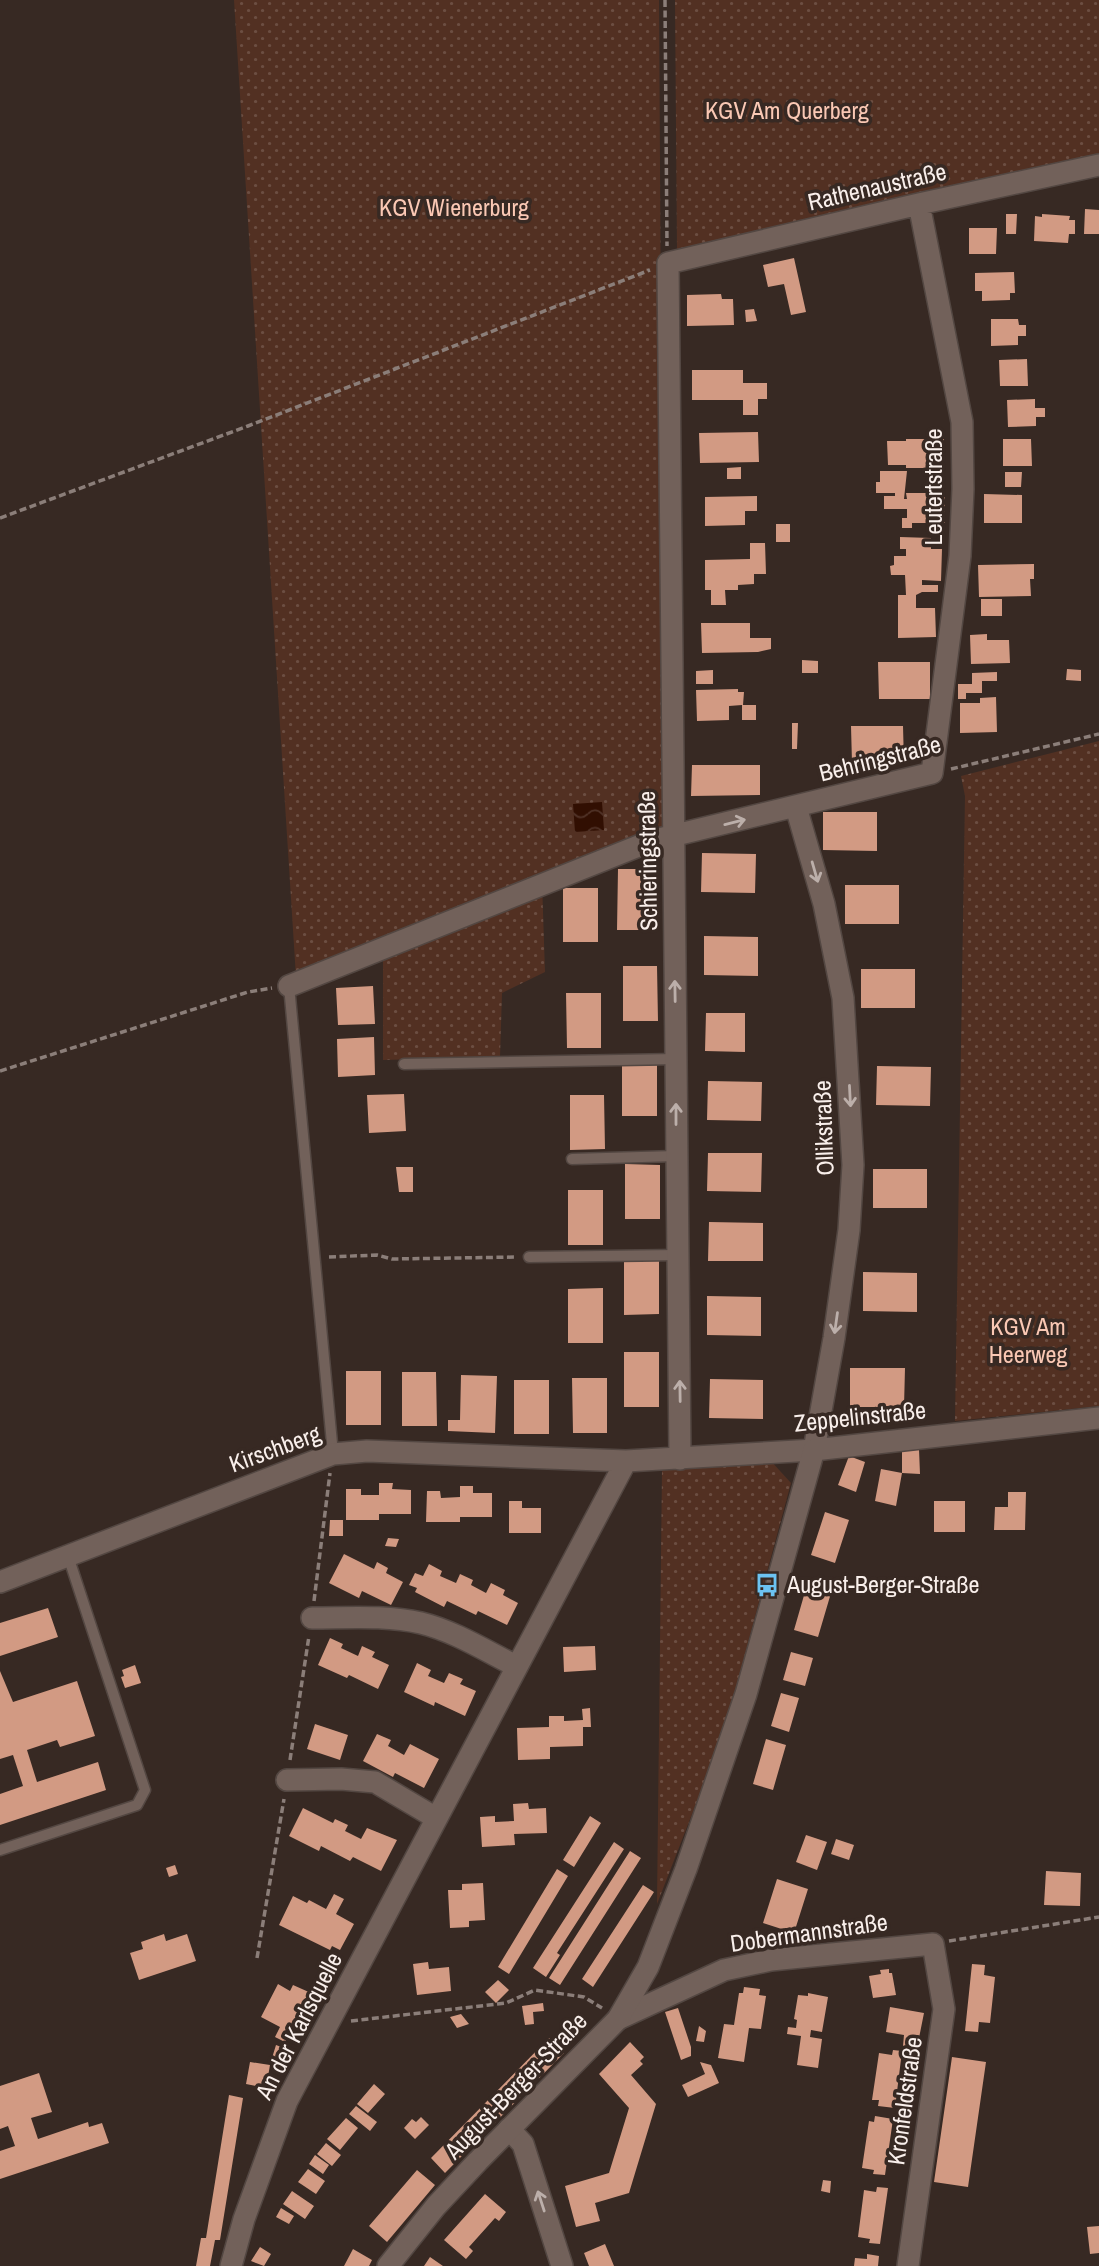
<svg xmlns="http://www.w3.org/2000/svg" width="1099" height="2266" font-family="'Archivo Narrow',sans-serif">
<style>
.grass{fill:url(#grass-dots)}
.water{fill:url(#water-waves)}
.building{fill:#d29a83}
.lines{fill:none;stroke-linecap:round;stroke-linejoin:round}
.lane-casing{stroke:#534742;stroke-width:13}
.street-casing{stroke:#534742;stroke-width:24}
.secondary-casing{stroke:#534742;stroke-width:24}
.path{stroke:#8b7e79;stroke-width:3.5;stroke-dasharray:7 3.5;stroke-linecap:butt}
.lane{stroke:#72615a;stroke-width:10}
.street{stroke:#72615a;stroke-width:21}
.secondary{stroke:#72615a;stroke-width:21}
.oneway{stroke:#bcafaa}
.labels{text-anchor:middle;stroke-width:7;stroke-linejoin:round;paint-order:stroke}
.park-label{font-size:24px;fill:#fac8b4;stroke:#372923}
.street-label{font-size:24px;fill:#f9efeb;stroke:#372923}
.poi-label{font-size:24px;fill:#f9efeb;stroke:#372923;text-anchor:start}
</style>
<defs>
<pattern id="grass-dots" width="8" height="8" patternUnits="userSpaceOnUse" patternTransform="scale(1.75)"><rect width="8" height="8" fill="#523022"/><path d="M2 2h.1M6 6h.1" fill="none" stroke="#6c4e42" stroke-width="1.8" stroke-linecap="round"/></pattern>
<pattern id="water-waves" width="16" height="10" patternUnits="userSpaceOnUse" patternTransform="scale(1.75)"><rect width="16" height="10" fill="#310f02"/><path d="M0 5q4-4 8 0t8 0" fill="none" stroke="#503227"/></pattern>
</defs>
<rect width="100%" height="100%" fill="#372923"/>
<!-- grass -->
<path class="grass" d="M234,0H659L664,829L542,882L545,972L502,993L500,1057L383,1060V944L296,977Z
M675,0H1099V156L677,250Z
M1099,741V1406L955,1421L965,796L961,776Z
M770,1460L791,1483L724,1732L657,1904L662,1470Z"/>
<!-- water -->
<path class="water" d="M602,802L604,830L575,832L573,804Z"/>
<!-- building -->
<path class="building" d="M1085,209L1099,210V234H1084Z
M1006,214H1017L1016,234H1006Z
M1042,214L1070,216L1069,220H1075V234H1069L1068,243L1034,241L1035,216L1042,217Z
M969,228H997L996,254H969Z
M794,258L806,312L791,315L784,284L768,287L763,265Z
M1014,272L1015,293H1010V300L982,301V291H975V273Z
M721,294L722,299H733L734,325L687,326V295Z
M754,309L757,321L746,322L745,310Z
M991,319H1018L1019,325H1026V336H1018V345L991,346Z
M1027,359L1028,386H1000L999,360Z
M692,370H743V383H767V399H758V415H743V400H692Z
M1035,399V408H1045V417H1036V426L1008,427L1007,400Z
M758,432L759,462L700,463L699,433Z
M906,439H944V468H906V465H888L887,441H906Z
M1003,439H1031L1032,466H1003Z
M741,467V479H727V468Z
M880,471H907L904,499H907L906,493H945V523H912V528H902V518H907V509H884V496H895V493H876V482H880Z
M1005,472H1022L1021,487H1005Z
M984,494L1022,495V523H984Z
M757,496V511H745V525L705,526V497Z
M776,524H790V542H776Z
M900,537L931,538V549H942L941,581L922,580V585H938V592H922L916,595V608H935L936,637L898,638V595H906L905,575H891L890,566L894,565V556H906V549H900Z
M750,543H765L766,574H754V584L738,585V590H725L726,605H711V590H705V560L750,559Z
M1034,564V579H1030L1031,596L979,597L978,565Z
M981,599H1002V616H981Z
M701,623H750V638H771V649L758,652L702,653Z
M987,634V640H1009L1010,663L971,664L970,635Z
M802,660L818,661V673H802Z
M878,662H930V699H879Z
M1067,669L1081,670V681L1066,680Z
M713,670V684H696V671Z
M997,672V681H982V693H966V699H958V684H972V673Z
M738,689V692H744L743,705H756V720H742V705L729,706V720L697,721L696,690Z
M996,697L997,732L960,733V703H980V698Z
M792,723H798L797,749H792Z
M851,726H903L904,763H852Z
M692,765H760V795L691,796Z
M823,812H877V851L823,850Z
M702,853L756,854L755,893L701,892Z
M618,869H652V930H617Z
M845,885H899V924H845Z
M563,888H598V942H563Z
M704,936L758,937V976L704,975Z
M623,966H657L658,1021H623Z
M861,969H915V1008H861Z
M373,986L375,1024L338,1025L336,988Z
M566,993H601V1048H567Z
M706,1013H745V1052L705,1051Z
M374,1037L375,1075L338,1077L337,1039Z
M622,1062H657V1116H622Z
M877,1066L931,1067L930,1106L876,1105Z
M708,1081L762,1082L761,1121L707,1120Z
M404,1094L406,1131L369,1133L367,1095Z
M570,1095H604L605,1149L570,1150Z
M708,1153H762L761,1192L707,1191Z
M625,1164L660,1165V1219H625Z
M396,1167H413V1192H399Z
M873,1169H927V1208H873Z
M568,1190H603V1245H568Z
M709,1222L763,1223V1261H708Z
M624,1260H659V1314L624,1315Z
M863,1272L917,1273V1312L863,1311Z
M603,1288V1343H568V1289Z
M707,1296L761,1297V1336L707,1335Z
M624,1352H659V1407H624Z
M850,1368H905L904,1407H850Z
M346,1371H381V1425H346Z
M402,1372H436L437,1426H402Z
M461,1375L497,1376L495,1433L448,1431V1420H460Z
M572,1378H607V1433H573Z
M710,1379L763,1380V1419L709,1418Z
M514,1380H549V1434H514Z
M902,1449H919L920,1474L902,1473Z
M849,1456L865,1462L856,1492L838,1485Z
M881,1469L902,1473L896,1506L875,1501Z
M379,1483H393L392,1489L411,1490V1514H379V1520H346V1489H361V1495H379Z
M460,1486H473V1493H492V1517H460V1522H426L427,1491H440L441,1498L460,1497Z
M1008,1492H1026L1025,1530H994L995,1507H1008Z
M509,1501H522V1508H541V1533H509Z
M934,1501H965V1532H934Z
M825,1512L849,1520L835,1563L811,1555Z
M330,1520H343V1536H329Z
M388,1538L399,1539L396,1547L385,1546Z
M344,1554L374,1569L377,1562L388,1568L386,1573L403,1582L391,1605L362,1591L359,1598L329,1583Z
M429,1564L442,1571L440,1576L456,1583L460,1574L473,1580L471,1585L486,1593L491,1583L505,1590L503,1595L518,1603L507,1625L478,1611L476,1615L447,1601L444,1607L415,1592L417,1588L409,1585L415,1573L423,1576Z
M807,1585L831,1593L818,1637L794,1630Z
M48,1608L58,1637L0,1656V1623Z
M330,1638L343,1644L341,1648L358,1656L362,1646L375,1652L372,1657L389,1665L378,1689L349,1675L347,1678L318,1665Z
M595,1646L596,1670L564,1672L563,1647Z
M791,1652L813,1658L805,1686L783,1680Z
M417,1663L431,1670L428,1676L444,1683L449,1673L463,1679L460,1684L476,1691L465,1716L435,1702L434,1706L404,1692Z
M135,1665L141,1683L125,1688L121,1677L124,1676L122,1670Z
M0,1671L13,1702L77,1681L95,1736L60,1747L57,1740L27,1750L37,1782L98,1762L106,1790L0,1825V1794L23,1786L13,1755L0,1759Z
M781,1693L799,1698L789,1732L771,1726Z
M590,1708L591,1727H583V1746L550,1747V1759L518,1760L517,1728L549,1727V1716H564V1721L583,1720L582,1709Z
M315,1724L348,1735L340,1760L307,1749Z
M377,1734L391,1740L388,1746L404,1755L410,1744L439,1759L424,1788L395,1773L393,1777L363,1761Z
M766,1739L786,1745L773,1790L753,1784Z
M528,1803L529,1809L546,1808L547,1833L514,1834L515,1845L482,1847L480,1817L495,1816V1822L514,1821L513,1804Z
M303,1808L333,1823L335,1819L348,1825L345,1831L361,1839L367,1828L397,1840L381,1871L353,1857L350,1861L321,1846L319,1851L289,1836Z
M590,1816L601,1823L574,1867L563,1860Z
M806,1835L827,1842L817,1870L796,1862Z
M836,1839L854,1845L849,1860L831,1854Z
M614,1842L624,1849L557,1953L560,1955L546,1977L533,1968Z
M630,1851L641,1858L560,1985L549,1978Z
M175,1865L178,1874L169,1877L166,1868Z
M557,1869L568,1876L509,1974L498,1967Z
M1046,1871L1081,1873L1080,1906L1044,1905Z
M777,1879L808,1889L794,1933L763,1923Z
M483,1883L485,1920L469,1921V1927L450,1928L448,1890H462V1884Z
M643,1885L654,1892L593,1987L582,1979Z
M334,1894L344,1899L336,1914L354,1924L340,1950L332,1946L330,1950L279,1925L293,1896L307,1903L309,1900L326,1909Z
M164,1934L166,1941L187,1934L196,1961L139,1980L130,1953L143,1949L141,1942Z
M428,1962L429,1969L449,1967L451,1991L417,1995L413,1964Z
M972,1964L985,1965L984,1975L995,1977L990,2023L979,2022L978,2032L965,2031Z
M889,1969V1973H892L896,1995L873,1998L869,1976L881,1974L880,1970Z
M498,1980L509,1990L496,2003L485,1992Z
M278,1984L290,1991L293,1985L311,1993L285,2042L275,2037L280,2027L261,2017Z
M744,1987L760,1989L759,1995L766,1996L761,2029L749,2028L744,2062L718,2058L724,2024L734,2025L739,1993H743Z
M808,1993L828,1997L822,2032L811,2030L810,2037L822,2039L818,2068L797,2065L801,2036L787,2034L788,2027L796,2028L797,2020L794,2019L798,1995L808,1996Z
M543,2003L544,2011L533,2012L534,2024L525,2025L522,2006Z
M890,2007L924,2013L917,2048L903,2046L904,2035L886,2032Z
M678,2008L691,2047V2056L681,2060L665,2012Z
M461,2014L469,2024L457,2028L450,2017Z
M699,2026L706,2031L704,2042L696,2041Z
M549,2038L564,2053L445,2173L431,2158Z
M630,2042L644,2057L640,2061L643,2064L631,2075L656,2104L629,2193L595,2203L600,2221L576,2227L565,2186L609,2173L629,2108L599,2074Z
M276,2045L284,2048L280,2061L272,2058Z
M893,2050L902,2051L895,2108L878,2106L879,2100H872L879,2053L892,2055Z
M952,2057L986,2062L968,2187L934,2182Z
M250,2062L270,2065L266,2088L246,2084Z
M700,2062L711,2065L719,2083L688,2097L682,2085L705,2074Z
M39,2073L52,2112L31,2118L38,2139L88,2122L89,2127L102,2123L109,2143L0,2179V2151L15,2146L8,2126L0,2129V2086Z
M374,2084L385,2094L368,2113L357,2104Z
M229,2095L243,2098L220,2240H215L210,2266H196L201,2238H206Z
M356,2106L377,2122L370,2131L349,2114Z
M875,2116L893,2119L885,2175L873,2174L874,2170L862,2168L869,2121L874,2122Z
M421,2117L429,2125L415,2139L404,2128L412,2119L416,2122Z
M346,2118L358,2128L340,2150L327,2139Z
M326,2143L341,2155L332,2166L317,2154Z
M315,2155L329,2165L323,2174L309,2164Z
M308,2169L325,2181L316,2194L298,2182Z
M417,2170L435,2185L387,2242L369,2226Z
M823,2180L831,2181L830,2193L821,2191Z
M877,2187L888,2188L880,2244L869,2243L870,2239L858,2237L864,2190L876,2192Z
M292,2191L314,2206L305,2219L283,2204Z
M485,2194L506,2212L499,2221L495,2218L469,2247L473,2251L466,2259L444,2240Z
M281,2208L294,2216L289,2224L276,2217Z
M1099,2226V2253L1090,2254L1087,2227Z
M605,2244L614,2266H589L584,2253Z
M260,2247L271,2254L264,2266L251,2261Z
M353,2249L372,2260L369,2266H344Z
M867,2254L879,2256L878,2266H854L855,2258L867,2259Z
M430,2257L443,2266H424Z"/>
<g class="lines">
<!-- lane casing -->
<g class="lane-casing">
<path id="lane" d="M289,986L333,1454
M404,1064L676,1059
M572,1159L676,1156
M529,1257L677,1255
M0,1850L137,1805L145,1790L68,1556"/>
</g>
<!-- street casing -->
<g class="street-casing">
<path id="street" d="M289,986L651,841L932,773L960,556L963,489L962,422L919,204
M680,1459L668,263L919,204L1099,165
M0,1582L333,1454L367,1451L626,1461L814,1450L834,1338L849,1230L853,1165L843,998L824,904L796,807
M312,1618C348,1618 386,1615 421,1623C454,1631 486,1651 516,1666
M287,1780L341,1779L375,1782L436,1818
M618,2019L724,1970L771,1960L933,1944L944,2009L908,2266
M509,2129L523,2144L562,2266
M231,2266L244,2219L287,2101L626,1461"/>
</g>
<!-- secondary casing -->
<g class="secondary-casing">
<path id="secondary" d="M388,2266L436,2206L478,2161L618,2019L648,1967L686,1869L746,1694L814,1450L1099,1418"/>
</g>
<!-- path -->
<path class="path" d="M665,0L667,246
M0,518L248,426L650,270
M951,769L1099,734
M0,1071L248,992L272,988
M329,1257L377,1255L392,1259L517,1257
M314,1601L330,1473
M290,1760L309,1636
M949,1941L1099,1917
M257,1958L284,1799
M351,2021L506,2003L535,1990L584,1997L602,2008"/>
<!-- lane -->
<use href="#lane" class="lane"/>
<!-- street -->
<use href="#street" class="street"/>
<!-- secondary -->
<use href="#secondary" class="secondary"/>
</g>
<!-- one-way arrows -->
<defs><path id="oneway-shaft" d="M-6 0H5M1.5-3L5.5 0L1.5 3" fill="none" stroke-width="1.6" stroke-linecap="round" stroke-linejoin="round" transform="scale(1.75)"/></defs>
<g class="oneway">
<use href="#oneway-shaft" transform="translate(735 822) rotate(-14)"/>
<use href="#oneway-shaft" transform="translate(815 872) rotate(74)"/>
<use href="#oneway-shaft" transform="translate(675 991) rotate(-91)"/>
<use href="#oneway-shaft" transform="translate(850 1096) rotate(87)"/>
<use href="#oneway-shaft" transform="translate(676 1114) rotate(-90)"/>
<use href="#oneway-shaft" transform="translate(836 1323) rotate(98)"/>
<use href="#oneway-shaft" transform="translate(680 1391) rotate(-91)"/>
<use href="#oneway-shaft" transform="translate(541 2201) rotate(-108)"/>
</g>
<!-- icons -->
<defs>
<g id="bus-bare" transform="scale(1.89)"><path d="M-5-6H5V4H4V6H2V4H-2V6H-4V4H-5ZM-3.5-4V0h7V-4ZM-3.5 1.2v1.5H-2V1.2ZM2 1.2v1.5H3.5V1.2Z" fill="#6cc3f2" stroke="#372923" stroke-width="2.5" paint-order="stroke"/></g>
</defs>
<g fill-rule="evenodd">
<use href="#bus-bare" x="767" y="1585"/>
</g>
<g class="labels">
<!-- park labels -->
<g class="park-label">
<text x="787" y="119">KGV Am Querberg</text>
<text x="454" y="216">KGV Wienerburg</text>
<text x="1028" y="1335">KGV Am<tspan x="1028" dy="28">Heerweg</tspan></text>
</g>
<!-- street labels -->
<g class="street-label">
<text transform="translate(877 187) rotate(-13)" y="8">Rathenaustraße</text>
<text transform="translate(934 487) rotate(-90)" y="8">Leutertstraße</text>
<text transform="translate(880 759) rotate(-14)" y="8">Behringstraße</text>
<text transform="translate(648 861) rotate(-91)" y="8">Schieringstraße</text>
<text transform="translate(824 1128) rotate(-92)" y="8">Ollikstraße</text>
<text transform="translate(860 1417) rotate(-6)" y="8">Zeppelinstraße</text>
<text transform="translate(275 1449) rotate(-20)" y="8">Kirschberg</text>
<text transform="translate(809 1933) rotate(-8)" y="8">Dobermannstraße</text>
<text transform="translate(299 2026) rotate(-63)" y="8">An der Karlsquelle</text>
<text transform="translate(516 2086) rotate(-46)" y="8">August-Berger-Straße</text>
<text transform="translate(905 2101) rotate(-82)" y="8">Kronfeldstraße</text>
</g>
<!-- poi labels -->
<g class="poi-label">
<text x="787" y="1593">August-Berger-Straße</text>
</g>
</g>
</svg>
